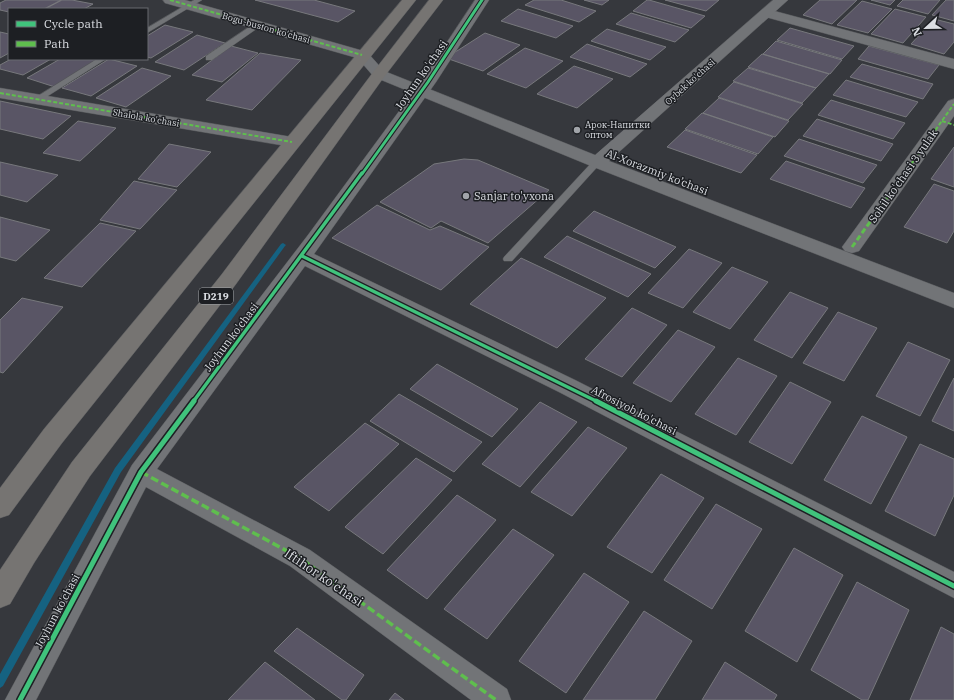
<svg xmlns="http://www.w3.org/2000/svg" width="954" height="700" font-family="'IBM Plex Serif',serif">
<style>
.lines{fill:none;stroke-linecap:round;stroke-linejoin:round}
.stream{fill:#156281;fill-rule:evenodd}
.building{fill:#595565;stroke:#77787c}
.lane-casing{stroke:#545659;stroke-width:1}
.street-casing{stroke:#545659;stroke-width:1}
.secondary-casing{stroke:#545659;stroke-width:1}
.primary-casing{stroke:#545659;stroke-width:1}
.lane{fill:#727477;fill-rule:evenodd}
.street{fill:#727477;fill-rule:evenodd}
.secondary{fill:#727477;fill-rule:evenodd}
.primary{fill:#767472;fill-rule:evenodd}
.quiet-far2{stroke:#5fbe4e;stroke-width:2;stroke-dasharray:4 2;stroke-linecap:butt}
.quiet-far1{stroke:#5fbe4e;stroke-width:3;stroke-dasharray:5.5 3;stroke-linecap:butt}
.quiet{stroke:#5fbe4e;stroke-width:3.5;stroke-dasharray:8 3.5;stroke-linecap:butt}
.cycleway-far2-casing{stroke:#1d1f23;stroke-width:5}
.cycleway-far1-casing{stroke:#1d1f23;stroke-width:6}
.cycleway-casing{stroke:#1d1f23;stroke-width:8}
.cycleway-far2{stroke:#40c37c;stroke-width:3}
.cycleway-far1{stroke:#40c37c;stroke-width:3.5}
.cycleway{stroke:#40c37c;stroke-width:5}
.poi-dot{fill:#a1a4a9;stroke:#1d1f23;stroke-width:1.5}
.labels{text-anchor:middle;stroke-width:3;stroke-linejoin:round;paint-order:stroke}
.far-street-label{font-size:9px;fill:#dbdee3;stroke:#1d1f23}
.far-poi-label{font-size:9px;fill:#dbdee3;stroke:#1d1f23;text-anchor:start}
.shield{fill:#1d1f23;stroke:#a2a5a9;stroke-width:1}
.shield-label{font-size:10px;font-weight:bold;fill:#dbdee3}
.street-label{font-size:11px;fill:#dbdee3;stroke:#1d1f23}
.poi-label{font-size:11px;fill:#dbdee3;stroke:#1d1f23;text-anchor:start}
.near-street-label{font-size:13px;fill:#dbdee3;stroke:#1d1f23}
</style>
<rect width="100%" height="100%" fill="#36383d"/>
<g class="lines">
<!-- stream -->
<path class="stream" d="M283,243L286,245L285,246L121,472L3,686L0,688V674L115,468L281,244Z"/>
</g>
<!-- building -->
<path class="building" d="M6,0H61L44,9H9V12L0,10V3Z
M62,0H72L93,4L84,9H45Z
M255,0H314L355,11L338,22Z
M534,0H561L596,11L579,22L525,5Z
M584,0H609L602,5Z
M647,0H649L705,16L691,28L633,11Z
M665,0H719L706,11Z
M820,0H857L832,24L803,15Z
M871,0H895L890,5Z
M903,0H940L928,14L897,6Z
M946,0H954V21L932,15Z
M862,1L892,9L868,33L837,25Z
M518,9L573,26L556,38L501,21Z
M895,9L926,17L903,43L871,34Z
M631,13L689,30L675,42L616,24Z
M934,19L954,24V42L944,54L911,44Z
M165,25L193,32L151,58L147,57V36Z
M790,28L854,46L842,59L777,40Z
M607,29L666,47L650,60L591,41Z
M0,32L9,34V53L0,58Z
M485,33L520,45L483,71L446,58Z
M197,35L225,43L184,70L155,62Z
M776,41L842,60L830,74L763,54Z
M587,44L647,64L630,77L570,57Z
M231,46L258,53L222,82L192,75Z
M869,46L939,65L928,79L858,59Z
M525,48L563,61L526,88L487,74Z
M260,53L301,60L252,110L206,100Z
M762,54L829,74L816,88L748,67Z
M11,59H51L23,75L0,69V65Z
M60,59H100L55,87L27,78Z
M109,59L137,66L91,96L62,88Z
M862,64L933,84L923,99L850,77Z
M574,66L613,79L577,108L537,94Z
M142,68L171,76L126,107L96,98Z
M748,68L816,88L802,103L733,81Z
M846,80L918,102L906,117L833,95Z
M734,82L803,104L788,120L718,97Z
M719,98L789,121L775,137L703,113Z
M831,100L905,123L893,139L818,115Z
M0,101L71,116L43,139L0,129Z
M702,113L773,137L758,154L685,129Z
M817,119L893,144L881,161L803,136Z
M78,121L116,128L80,161L43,153Z
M685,130L757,155L741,173L667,147Z
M799,139L877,165L863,183L784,156Z
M169,144L211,152L177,187L138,179Z
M954,147V187L931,179Z
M464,159L478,160L549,190L488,243L441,221L431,228L380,202L434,164Z
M786,161L865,188L851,208L770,179Z
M0,162L58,175L27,202L0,195Z
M134,181L177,190L140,229L100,220Z
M934,184L954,191V231L947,243L904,227Z
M377,205L430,230L440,226L489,247L441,290L332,238Z
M594,211L676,247L655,268L573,231Z
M0,217L50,230L16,261L0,257Z
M100,223L136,231L82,287L44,278Z
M567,236L651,274L628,297L544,257Z
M689,249L722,263L683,308L648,293Z
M521,258L606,298L557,348L470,304Z
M732,267L768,282L730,329L693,312Z
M790,292L828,308L792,358L754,340Z
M22,298L63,307L3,373L0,372V320Z
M632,308L667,325L622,377L585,359Z
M838,312L877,328L844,381L803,363Z
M678,330L715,347L671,402L633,383Z
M908,342L950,360L920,416L876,396Z
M738,358L777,376L736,435L695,414Z
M437,364L518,409L492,437L410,389Z
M954,378V431L932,421Z
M790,382L831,402L792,464L749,442Z
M399,394L482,442L454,472L370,421Z
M540,402L577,422L520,487L482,464Z
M862,416L907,437L871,504L824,480Z
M365,423L399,444L329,511L294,487Z
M588,427L627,448L572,516L531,492Z
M920,444L954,459V495L935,536L885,511Z
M416,458L452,480L383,554L345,527Z
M661,474L704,498L652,573L607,547Z
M457,495L496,520L427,599L387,570Z
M716,504L762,529L712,609L664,580Z
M513,529L554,555L487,639L444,609Z
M794,548L843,575L797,662L745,631Z
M584,573L629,602L566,693L519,661Z
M857,582L909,610L868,700H862L811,670Z
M644,611L692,641L655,700H583Z
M941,627L954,634V700H910Z
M297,628L364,675L346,700H342L274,651Z
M265,662L315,700H228Z
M725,662L777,695L774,700H702Z
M395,693L404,700H389Z"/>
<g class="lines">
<!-- lane casing -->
<g class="lane-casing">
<path id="lane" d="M194,0H202L147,33V28Z
M255,23L262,25L212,60H206V56Z
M97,59H106L40,101L33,99Z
M597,159L600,160V164L512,261H504L503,259L504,257L594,160Z"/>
</g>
<!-- street casing -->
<g class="street-casing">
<path id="street" d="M163,0H185L367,52L369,55L367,58H357L165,3Z
M475,0H489L436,82L314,254L575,380L954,572V598L559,392L305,266L157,469L310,550L507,689L511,700H471L290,566L146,487L36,700H5L132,465L308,235L422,80Z
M767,9L954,59V69L762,16L760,13L762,10Z
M0,88L292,137L298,138L300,142L298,146L292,147L0,98Z
M954,99V116L859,251L852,253L845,251L842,247L845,243L948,101Z"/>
</g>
<!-- secondary casing -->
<g class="secondary-casing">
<path id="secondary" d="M773,0H788L609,161L954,293V308L591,166L374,77L355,55L357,52H367L384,71L595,155Z"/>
</g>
<!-- primary casing -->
<g class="primary-casing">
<path id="primary" d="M402,0H416L62,443L9,515L0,518V488L44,429Z
M429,0H443L384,77L236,284L90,476L34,563L10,604L0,608V570L72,462L222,274L374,71Z"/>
</g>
<!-- lane -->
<use href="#lane" class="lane"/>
<!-- street -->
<use href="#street" class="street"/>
<!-- secondary -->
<use href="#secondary" class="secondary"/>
<!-- primary -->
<use href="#primary" class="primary"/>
<!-- quiet-far2 -->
<path class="quiet-far2" d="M170,0L362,55
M0,93L292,142
M942,121L954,125
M904,174L954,104"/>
<!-- quiet-far1 -->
<path class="quiet-far1" d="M852,247L905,173"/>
<!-- quiet -->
<path class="quiet" d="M141,472L300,558L496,700"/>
<!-- cycleway-far2 casing -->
<g class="cycleway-far2-casing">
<path id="cycleway-far2" d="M362,174L428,82L482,0"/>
</g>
<!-- cycleway-far1 casing -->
<g class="cycleway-far1-casing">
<path id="cycleway-far1" d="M302,256L598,402
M193,402L362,173"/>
</g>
<!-- cycleway casing -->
<g class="cycleway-casing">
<path id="cycleway" d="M596,401L954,586
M20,700L141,472L194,401"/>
</g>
<!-- cycleway-far2 -->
<use href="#cycleway-far2" class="cycleway-far2"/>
<!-- cycleway-far1 -->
<use href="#cycleway-far1" class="cycleway-far1"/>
<!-- cycleway -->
<use href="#cycleway" class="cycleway"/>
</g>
<!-- markers -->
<g class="poi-dot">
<circle cx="577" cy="130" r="4"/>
<circle cx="466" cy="196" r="4"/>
</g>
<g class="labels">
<!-- far-street labels -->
<g class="far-street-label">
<text transform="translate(266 28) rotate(16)" y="3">Bogu-buston ko'chasi</text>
<text transform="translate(690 82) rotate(-42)" y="3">Oybek ko'chasi</text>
<text transform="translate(146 118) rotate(10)" y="3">Shalola ko'chasi</text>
</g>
<!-- far-poi labels -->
<g class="far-poi-label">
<text x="585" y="128">Арок-Напитки<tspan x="585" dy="10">оптом</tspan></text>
</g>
<!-- shield labels -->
<rect class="shield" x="199" y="288" width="34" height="16" rx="3"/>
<g class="shield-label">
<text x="216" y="300">D219</text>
</g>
<!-- street labels -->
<g class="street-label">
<text transform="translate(421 75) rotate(-55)" y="4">Joyhun ko'chasi</text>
<text transform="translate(657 172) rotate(21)" y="4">Al-Xorazmiy ko’chasi</text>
<text transform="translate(903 176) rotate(-55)" y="4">Sohil ko'chasi 3 yulak</text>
<text transform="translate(231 337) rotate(-53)" y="4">Joyhun ko'chasi</text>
<text transform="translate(634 410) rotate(27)" y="4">Afrosiyob ko'chasi</text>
<text transform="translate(57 611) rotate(-62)" y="4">Joyhun ko'chasi</text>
</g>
<!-- poi labels -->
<g class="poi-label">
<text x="474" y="200">Sanjar to'yxona</text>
</g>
<!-- near-street labels -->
<g class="near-street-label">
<text transform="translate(324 577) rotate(34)" y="5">Iftihor ko'chasi</text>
</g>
</g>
<!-- legend -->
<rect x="8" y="8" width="140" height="52" fill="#1d1f23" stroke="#696b70"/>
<rect x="16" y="21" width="20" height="6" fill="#40c37c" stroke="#696b70"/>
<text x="44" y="28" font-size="12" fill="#dbdee3">Cycle path</text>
<rect x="16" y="41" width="20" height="6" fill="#5fbe4e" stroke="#696b70"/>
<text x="44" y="48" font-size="12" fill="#dbdee3">Path</text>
<!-- north arrow -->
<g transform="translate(926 28) rotate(248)" stroke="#1d1f23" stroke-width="3" paint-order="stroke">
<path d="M0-3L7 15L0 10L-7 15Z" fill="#dbdee3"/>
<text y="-6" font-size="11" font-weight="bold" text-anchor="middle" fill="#dbdee3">N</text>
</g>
</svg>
